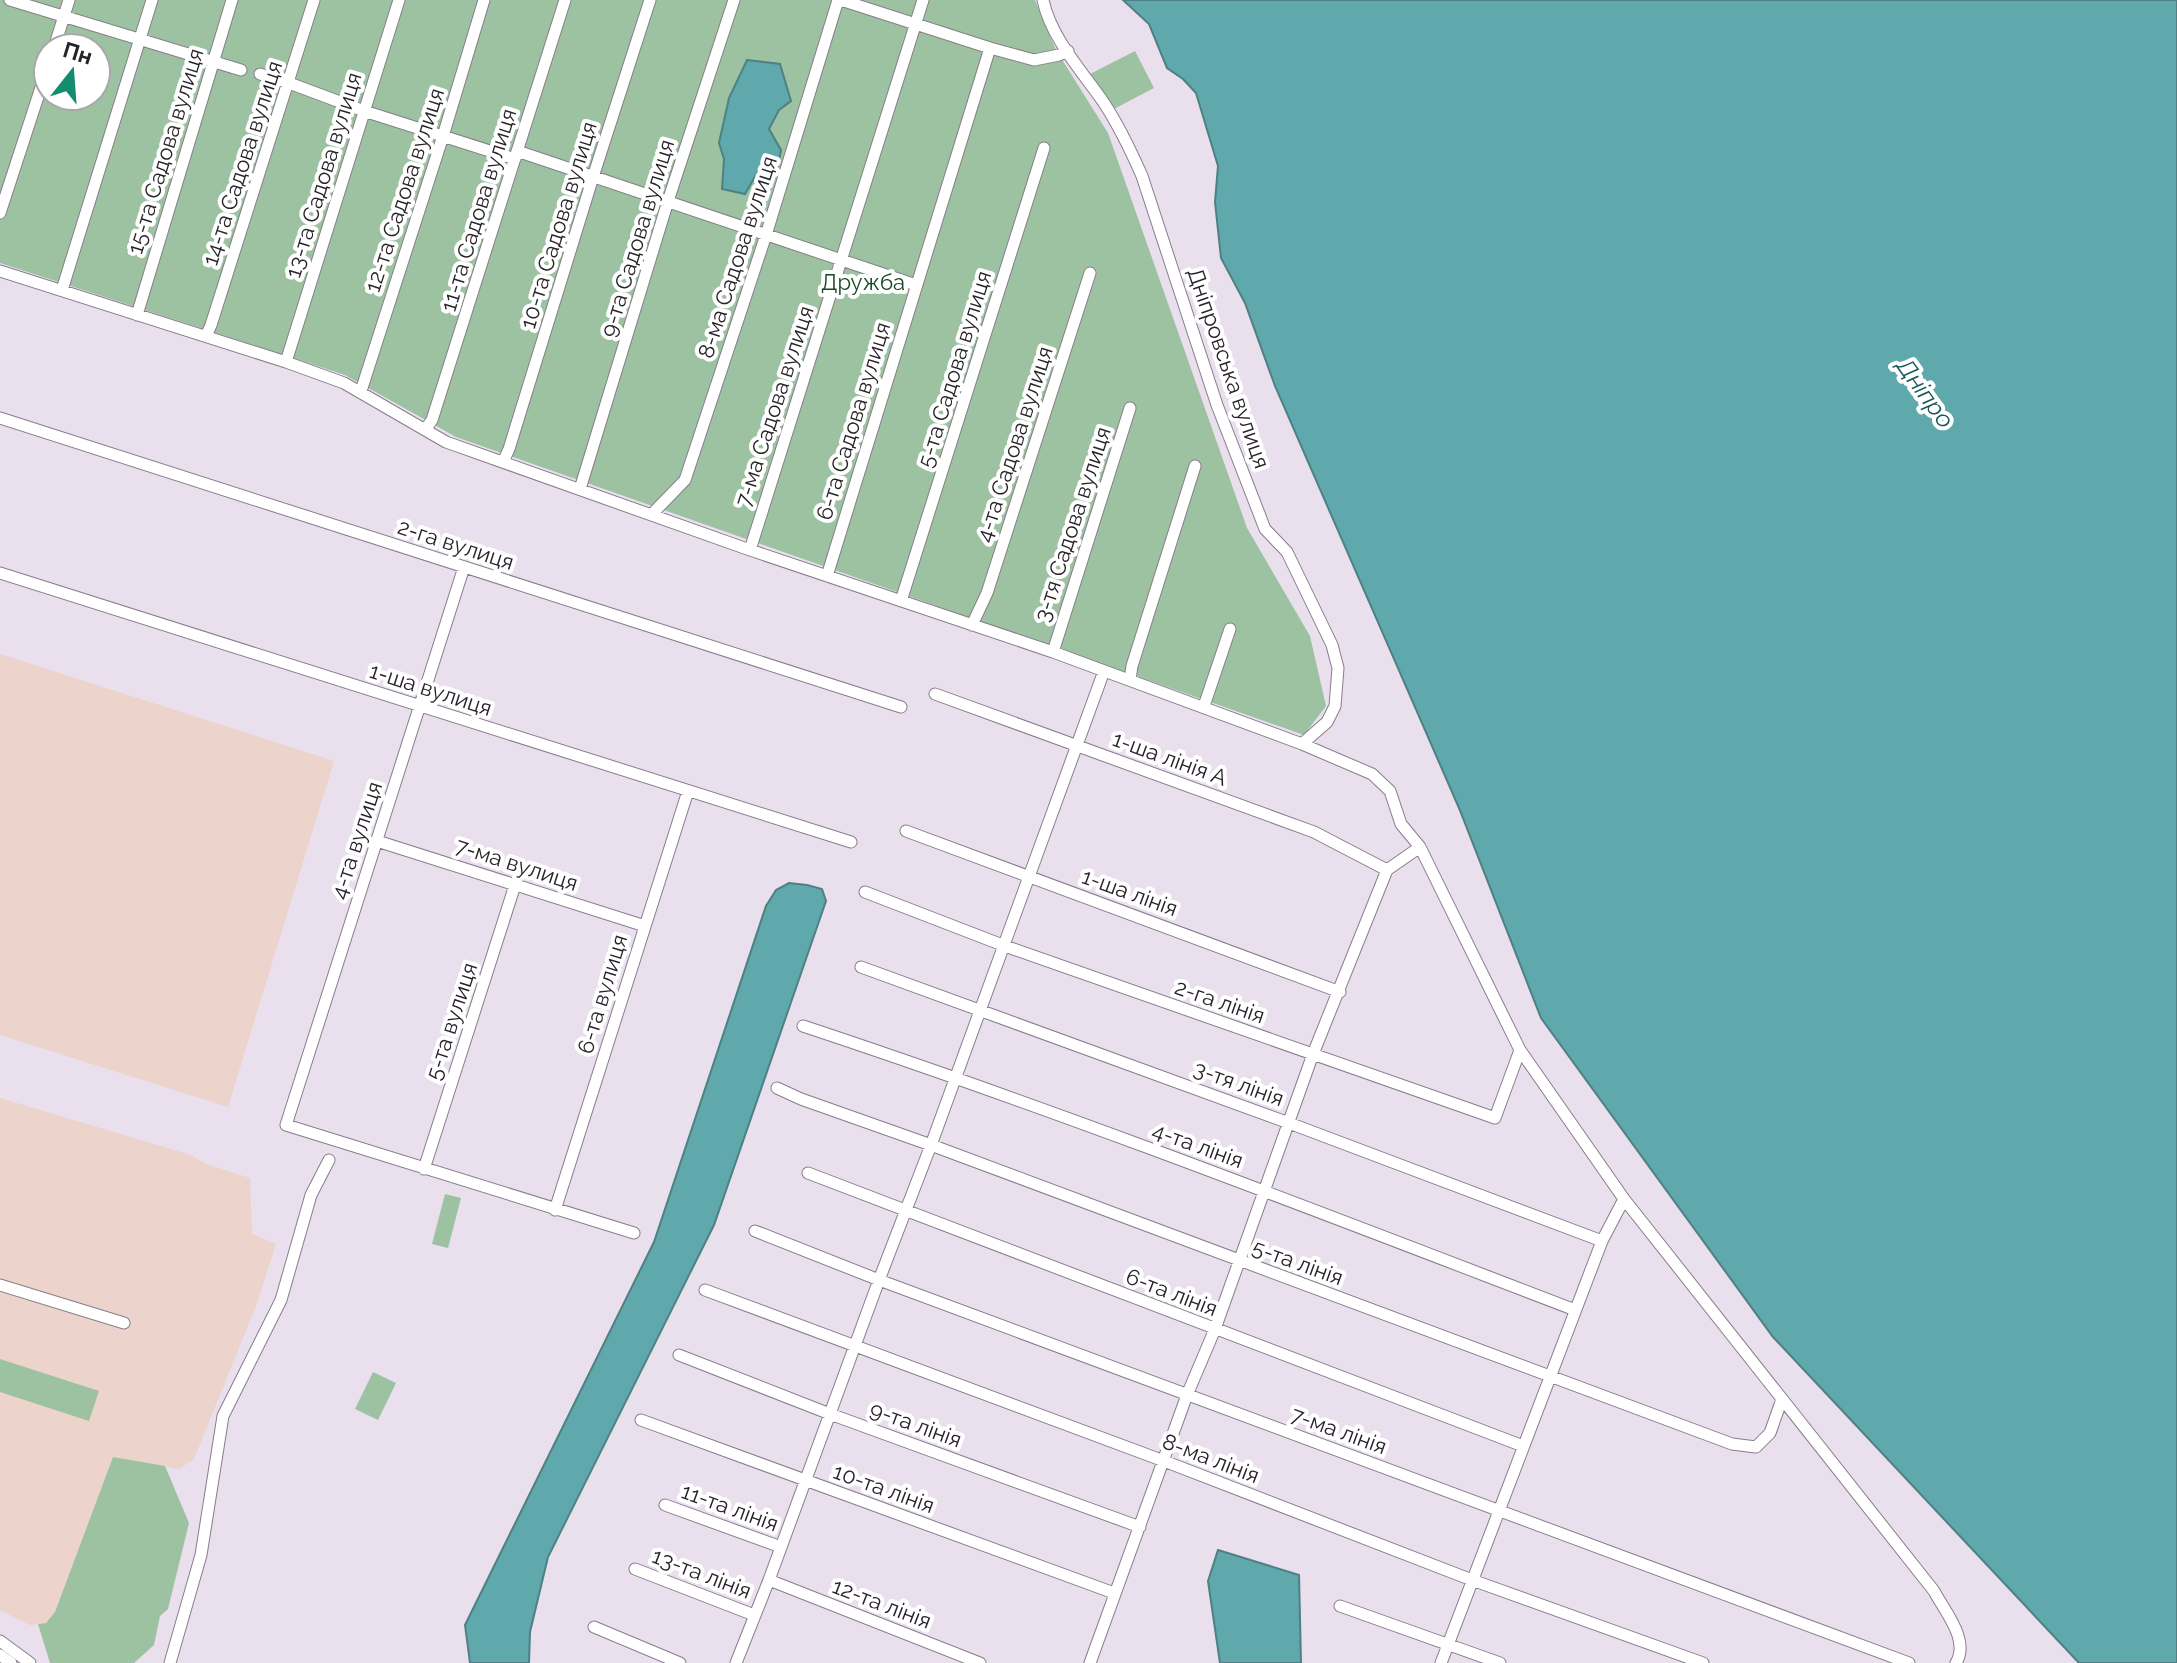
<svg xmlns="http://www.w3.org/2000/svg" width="2177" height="1663" font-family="Raleway,sans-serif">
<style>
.medical{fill:#ecd3cc}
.green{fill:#9cc2a2;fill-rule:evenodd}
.water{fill:#5fa8ab;stroke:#4e8084;stroke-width:2}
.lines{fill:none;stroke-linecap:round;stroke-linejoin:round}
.street-casing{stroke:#877e8a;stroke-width:13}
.street{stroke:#fff;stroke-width:11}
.labels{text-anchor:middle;stroke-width:8;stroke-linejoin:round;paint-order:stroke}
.street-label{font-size:22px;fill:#272329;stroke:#fff}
.park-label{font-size:22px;fill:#144722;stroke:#fff}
.water-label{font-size:24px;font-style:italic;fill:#19585b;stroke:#fff}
</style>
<rect width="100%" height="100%" fill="#e9dfed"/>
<!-- medical -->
<path class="medical" d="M0,654L334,761L228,1107L0,1035Z
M0,1098L191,1155L206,1164L250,1178L252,1234L276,1244L256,1306L194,1459L179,1469L113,1457L55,1612L46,1623L30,1625L0,1610Z"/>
<!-- green -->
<path class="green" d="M0,0H1035L1056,50L1108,133L1247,528L1310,636L1326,706L1304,735L456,437L345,375L0,263ZM48,48H96V96H48Z
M1135,51L1154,88L1112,110L1090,74Z
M445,1194L461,1198L448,1248L432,1244Z
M0,1359L99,1391L89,1421L0,1392Z
M373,1372L396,1383L378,1420L355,1409Z
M113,1457L165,1466L189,1523L168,1609L160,1616L154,1645L134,1663H50L38,1624L46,1623L55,1612Z"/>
<!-- water -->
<path class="water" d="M1123,0H2177V1663H2079L1773,1337L1541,1018L1459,808L1275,386L1245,303L1221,258L1215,202L1218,166L1196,93L1183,79L1167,68L1149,24Z
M747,60L780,64L791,101L779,110L769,129L781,150L778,167L760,168L745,194L722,189L724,159L719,143L729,98Z
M789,883L807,885L822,889L826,901L714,1225L548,1557L530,1632L529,1663H470L465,1625L654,1242L766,906L776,890Z
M1218,1550L1299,1575L1301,1663H1220L1208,1581Z"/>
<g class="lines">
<!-- street casing -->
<g class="street-casing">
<path id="street" d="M10,0L241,70
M841,0L990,48L1034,60L1059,55L1068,51
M1043,0C1051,38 1082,71 1104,103C1119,126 1131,151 1142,176L1217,405L1265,529L1287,552L1332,645L1338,668L1335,706L1327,722L1302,744
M54,48L69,0
M260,74L289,83L364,111L515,159L517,151L916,285
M0,213L48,66
M0,271L286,362L344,383L446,442L750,550L1053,652L1302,744L1372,774L1390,791L1401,824L1420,847L1520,1050L1624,1199L1934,1591C1945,1612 1970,1640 1956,1663
M62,290L152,0
M137,315L232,0
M206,336L211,325L314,0
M286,362L399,0
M361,391L443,136L484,0
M0,418L901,707
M425,430L432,420L565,0
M503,462L509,449L593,177L650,0
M580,489L668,201L734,0
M652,514L685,480L766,235L838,0
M750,550L923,0
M464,567L286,1125L634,1233
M0,573L851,842
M827,576L990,48
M901,601L1044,148
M972,625L987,593L1090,273
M1053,652L1130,408
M1130,680L1132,666L1195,466
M935,694L1314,832L1387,870
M1204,706L1230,629
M906,831L1340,992
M377,841L645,926
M865,892L1005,946L1495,1118L1520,1050
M861,967L1289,1123L1602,1241
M803,1026C1063,1112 1319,1212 1575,1310
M777,1088L801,1099L931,1145L1732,1444L1756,1447L1770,1433L1782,1399
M424,1169L515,885
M808,1173L1523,1446
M555,1210L688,791
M755,1231L879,1280L1909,1663
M0,1285L124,1323
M705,1290L1164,1461L1472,1580L1703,1663
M679,1355L830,1414L1140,1527
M641,1420L1114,1593
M665,1505L781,1547
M635,1569L754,1615
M769,1580L980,1663
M1340,1606L1500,1663
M594,1627L680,1663
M0,1641L30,1663
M0,1655L11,1663
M170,1663L201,1555L223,1416L281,1300L311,1195L329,1160
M736,1663L769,1580L879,1280L931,1145L1104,671
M1090,1663L1187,1395L1215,1329L1313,1054L1387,870L1420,847
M1441,1663L1602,1241L1624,1199"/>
</g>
<!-- street -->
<use href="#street" class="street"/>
</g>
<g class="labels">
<!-- street labels -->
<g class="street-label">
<text transform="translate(165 151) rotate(-73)" y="8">15-та Садова вулиця</text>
<text transform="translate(242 163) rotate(-72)" y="8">14-та Садова вулиця</text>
<text transform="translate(323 175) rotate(-73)" y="8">13-та Садова вулиця</text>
<text transform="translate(404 190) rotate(-72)" y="8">12-та Садова вулиця</text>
<text transform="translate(478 210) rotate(-73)" y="8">11-та Садова вулиця</text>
<text transform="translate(558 225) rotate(-73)" y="8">10-та Садова вулиця</text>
<text transform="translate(637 238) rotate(-73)" y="8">9-та Садова вулиця</text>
<text transform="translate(737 257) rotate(-72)" y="8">8-ма Садова вулиця</text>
<text transform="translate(1229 368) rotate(71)" y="8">Дніпровська вулиця</text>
<text transform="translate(954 369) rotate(-73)" y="8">5-та Садова вулиця</text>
<text transform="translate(774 406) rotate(-72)" y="8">7-ма Садова вулиця</text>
<text transform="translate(853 421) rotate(-73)" y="8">6-та Садова вулиця</text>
<text transform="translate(1014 444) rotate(-72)" y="8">4-та Садова вулиця</text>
<text transform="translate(1072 524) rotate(-72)" y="8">3-тя Садова вулиця</text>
<text transform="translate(456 544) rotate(18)" y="8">2-га вулиця</text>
<text transform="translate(431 689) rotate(18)" y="8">1-ша вулиця</text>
<text transform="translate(1170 758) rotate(20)" y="8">1-ша лінія А</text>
<text transform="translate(356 840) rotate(-72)" y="8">4-та вулиця</text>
<text transform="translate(517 864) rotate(18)" y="8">7-ма вулиця</text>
<text transform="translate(1130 892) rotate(20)" y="8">1-ша лінія</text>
<text transform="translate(602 994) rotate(-73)" y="8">6-та вулиця</text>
<text transform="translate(1220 1001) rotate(19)" y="8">2-га лінія</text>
<text transform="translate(451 1021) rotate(-72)" y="8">5-та вулиця</text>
<text transform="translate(1239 1083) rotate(20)" y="8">3-тя лінія</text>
<text transform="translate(1198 1145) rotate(20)" y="8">4-та лінія</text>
<text transform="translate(1298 1262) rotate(20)" y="8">5-та лінія</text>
<text transform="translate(1172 1292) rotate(21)" y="8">6-та лінія</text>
<text transform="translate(916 1424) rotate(20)" y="8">9-та лінія</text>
<text transform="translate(1339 1430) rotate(20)" y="8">7-ма лінія</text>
<text transform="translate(1211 1458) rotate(21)" y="8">8-ма лінія</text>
<text transform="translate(884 1488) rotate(20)" y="8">10-та лінія</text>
<text transform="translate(730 1507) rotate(20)" y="8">11-та лінія</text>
<text transform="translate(702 1573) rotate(21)" y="8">13-та лінія</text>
<text transform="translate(882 1603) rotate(21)" y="8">12-та лінія</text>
</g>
<!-- park labels -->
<g class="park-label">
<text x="863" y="290">Дружба</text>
</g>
<!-- water labels -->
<g class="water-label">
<text transform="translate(1925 393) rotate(54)" y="8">Дніпро</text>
</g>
</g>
<!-- north arrow -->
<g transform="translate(72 72) rotate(17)"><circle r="38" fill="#ffffff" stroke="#a9a7a9" stroke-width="2"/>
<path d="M0-6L14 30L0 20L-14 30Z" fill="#148c6f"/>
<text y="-12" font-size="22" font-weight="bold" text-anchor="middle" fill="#272329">Пн</text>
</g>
</svg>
